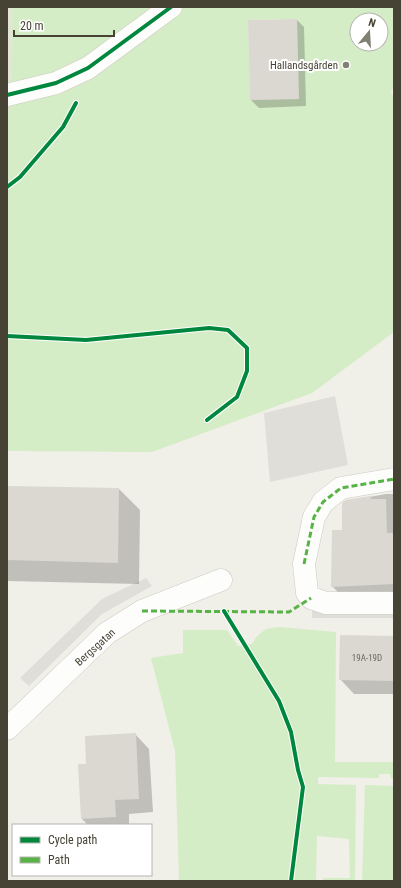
<svg xmlns="http://www.w3.org/2000/svg" width="401" height="888" font-family="'Roboto Condensed',sans-serif">
<style>
.residential{fill:#e5e3d5}
.green{fill:#d5edc6;fill-rule:evenodd}
.parking{fill:#dfded8}
.shadow{fill:#0003}
.building{fill:#dad8d0}
.lines{fill:none;stroke-linecap:round;stroke-linejoin:round}
.street-casing{stroke:#cccbc4;stroke-width:23}
.street{stroke:#fdfdfc;stroke-width:22}
.quiet{stroke:#57b346;stroke-width:3;stroke-dasharray:6 3;stroke-linecap:butt}
.cycleway-casing{stroke:#fff;stroke-width:6}
.cycleway{stroke:#00873e;stroke-width:4}
.poi-dot{fill:#827f73;stroke:#fff;stroke-width:1.5}
.labels{text-anchor:middle;stroke-width:4;stroke-linejoin:round;paint-order:stroke}
.number-label{font-size:9px;fill:#6c695c}
.poi-label{font-size:11px;fill:#464334;stroke:#fff;text-anchor:end}
.street-label{font-size:11px;fill:#464334;stroke:#fff}
</style>
<rect width="100%" height="100%" fill="#f0efe8"/>
<!-- residential -->
<path class="residential" d="M7,7H12L10,111H7Z"/>
<!-- green -->
<path class="green" d="M12,7H394V86L391,92L394,99V332L312,393L152,452L7,451V111H10ZM297,19L299,99L250,100L248,20ZM357,20H381V44H357Z
M279,627L336,632L335,762H394V778H391L390,774H379V778L318,777V784L356,785L355,881H323V878H350L349,839L317,836L316,881H179L175,751L151,658L183,653V630H227L238,646L252,644L257,636L266,629Z
M365,785L394,786V881H362Z"/>
<!-- parking -->
<path class="parking" d="M335,396L348,465L270,482L264,413Z
M146,578L152,586L102,614L29,686L20,678L102,599Z
M312,606L394,608V618H312Z"/>
<!-- shadow -->
<path class="shadow" d="M297,20L304,27L306,106L259,108L251,100Z
M7,487L119,489L140,510L139,584L7,581Z
M386,494H394V599L346,600L332,586L343,531L347,501Z
M394,637V694H354L340,679Z
M135,734L149,749L153,812L129,814V825H88L82,819L87,765Z"/>
<!-- building -->
<path class="building" d="M297,19L299,99L250,100L248,20Z
M7,486L119,488L118,563L7,560Z
M371,496V499H386L387,533H394V584L331,587L332,530H342V503L346,500Z
M340,635L394,636V681L339,680Z
M136,733L139,799L115,800L116,817L81,819L78,764H86L85,736Z"/>
<g class="lines">
<!-- street casing -->
<g class="street-casing">
<path id="street" d="M7,95L56,83L88,68L171,7
M394,479L341,488L323,502L314,517L304,564L307,593L311,598L326,603H394
M7,729L107,633L142,611L221,580"/>
</g>
<!-- street -->
<use href="#street" class="street"/>
<!-- quiet -->
<path class="quiet" d="M304,564L314,517L323,502L341,488L394,479
M142,611L289,612L311,598"/>
<!-- cycleway casing -->
<g class="cycleway-casing">
<path id="cycleway" d="M7,95L56,83L88,68L171,7
M7,187L20,177L63,127L76,103
M7,336L86,340L209,328L228,330L247,348V371L237,397L207,420
M224,611L279,701L291,732L298,770L303,787L291,881"/>
</g>
<!-- cycleway -->
<use href="#cycleway" class="cycleway"/>
</g>
<!-- markers -->
<circle class="poi-dot" cx="346" cy="65" r="4"/>
<g class="labels">
<!-- number labels -->
<g class="number-label">
<text x="367" y="661">19A-19D</text>
</g>
<!-- poi labels -->
<g class="poi-label">
<text x="338" y="69">Hallandsgården</text>
</g>
<!-- street labels -->
<g class="street-label">
<text transform="translate(95 647) rotate(-42)" y="4">Bergsgatan</text>
</g>
</g>
<!-- border -->
<rect width="401" height="888" fill="none" stroke="#464334" stroke-width="16"/>
<!-- legend -->
<rect x="12" y="824" width="140" height="52" fill="#ffffff" stroke="#b5b4ae"/>
<rect x="20" y="837" width="20" height="6" fill="#00873e" stroke="#b5b4ae"/>
<text x="48" y="844" font-size="12" fill="#464334">Cycle path</text>
<rect x="20" y="857" width="20" height="6" fill="#57b346" stroke="#b5b4ae"/>
<text x="48" y="864" font-size="12" fill="#464334">Path</text>
<!-- north arrow -->
<g transform="translate(369 32) rotate(18)"><circle r="19" fill="#ffffff" stroke="#b5b4ae"/>
<path d="M0-3L7 15L0 10L-7 15Z" fill="#827f73"/>
<text y="-6" font-size="11" font-weight="bold" text-anchor="middle" fill="#464334">N</text>
</g>
<!-- scale -->
<path d="M14 30v6h100v-6" fill="none" stroke="#464334" stroke-width="2"/>
<text x="20" y="30" font-size="12" fill="#464334" stroke="#ffffff" stroke-width="3" paint-order="stroke">20 m</text>
</svg>
